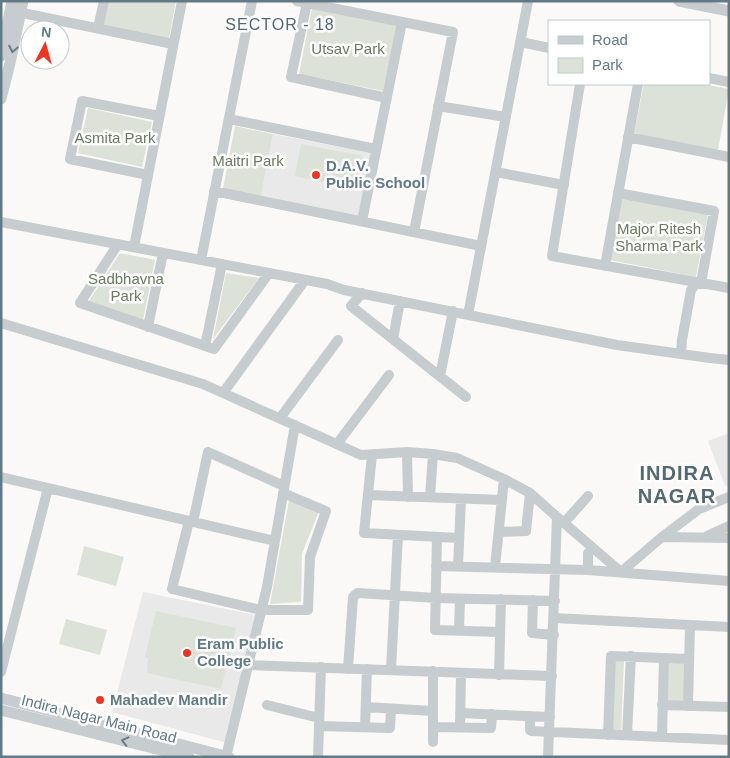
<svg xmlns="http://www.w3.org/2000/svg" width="730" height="758" font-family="Helvetica,sans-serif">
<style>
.built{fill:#e8e9e8}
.green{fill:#dce2d8}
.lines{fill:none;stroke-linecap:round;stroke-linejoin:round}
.minor{stroke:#c7cccf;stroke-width:10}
.tertiary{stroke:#c7cccf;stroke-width:11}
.oneway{stroke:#677e89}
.poi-dot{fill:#f13320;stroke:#fff;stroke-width:2}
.labels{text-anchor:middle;stroke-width:5;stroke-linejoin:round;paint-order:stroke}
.park-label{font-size:15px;fill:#6a7b62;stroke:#fff}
.poi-label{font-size:15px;font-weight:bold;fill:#627a85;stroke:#fff;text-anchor:start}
.street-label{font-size:15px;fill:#627a85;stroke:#fff}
.neighbourhood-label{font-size:16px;letter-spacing:1px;fill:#55676f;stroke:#fff}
.district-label{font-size:20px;font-weight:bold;letter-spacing:1px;fill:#55676f;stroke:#fff}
</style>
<rect width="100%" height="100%" fill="#faf9f7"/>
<!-- built -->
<path class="built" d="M273,134L371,153L358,217L261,196Z
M729,433V485L725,486L708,441Z
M143,592L256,615L227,743L112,712Z"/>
<!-- green -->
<path class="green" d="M108,1H176L169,39L103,26Z
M312,8L397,25L383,91L299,74Z
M644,84H702L729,89L718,150L634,134Z
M88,108L152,122L142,167L78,153Z
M235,126L273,134L261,196L223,189Z
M301,144L363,156L356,189L295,176Z
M621,198L708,214L696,277L610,260Z
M120,253L155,260L143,320L89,301Z
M226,273L259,278L213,339Z
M289,500L319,511L302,554L301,602L270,604Z
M84,546L124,557L116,586L77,575Z
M156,611L236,628L221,689L147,673L148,658L145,657Z
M66,619L107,630L100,655L59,644Z
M607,660H624L621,734L604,733Z
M663,662L687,663L685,705L662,704Z"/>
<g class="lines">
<!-- minor -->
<path class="minor" d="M297,1L453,32L414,232
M307,3L291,77L387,98
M13,11L173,44
M98,28L104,1
M521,42L549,48
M709,78L729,82
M580,84L552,256L729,288
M438,106L506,117
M229,119L376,149
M628,137L729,157
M496,172L564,185
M148,175L70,159L82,101L159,116
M214,191L481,246
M618,193L714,211L701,283L695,285L691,290L682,340L681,354
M362,221L402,22
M1,222L327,284L344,290L617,345L710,358L729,360
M118,244L80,303L214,349L269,273
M134,247L182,1
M201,260L252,1
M605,266L638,84
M362,293L351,306L466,397
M468,315L528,1
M1,323L203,384L361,455L407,452L433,454L457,458L504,479L530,493L557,517L548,757
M148,327L163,253
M393,339L400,301
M205,346L222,264
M440,376L453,311
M223,393L305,280
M280,418L338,340
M337,444L389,375
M407,452L408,497
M372,455L364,533L459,538
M1,477L275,541
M368,495L502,500
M430,497L433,454
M557,517L621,572L662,537L699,509L729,497
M189,521L172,589L261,610H308L310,557L326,511L283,493
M193,522L208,452L284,486
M564,523L588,496
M499,532L526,531L530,493
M707,536L729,526
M437,537L435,630L500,632
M662,537L729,538
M436,566L588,570L729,581
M458,566L461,499
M495,567L504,479
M588,570V553
M533,600L532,633L554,635
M554,618L729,627
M459,630L460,599
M248,665L552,676
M348,669L353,597L355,595L358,593L436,598L555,601
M391,670L398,535
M1,672L48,488
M499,675L501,599
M267,705L319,718
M662,705L729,707
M688,706L690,625
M366,707L433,711
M460,713L550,717
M530,716V730L531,731L729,740
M319,726L390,728L391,709
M365,727L367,669
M433,727L491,728L492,714
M460,727L461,673
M608,735L611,656L689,659
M627,735L631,656
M662,737L664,658
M433,742V671
M226,757L267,587L295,425
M318,757L321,667"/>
<!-- tertiary -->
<path class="tertiary" d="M679,1L729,11
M1,56L12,1
M1,99L10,63L23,1
M1,698L229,757
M1,710L189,757"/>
</g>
<!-- one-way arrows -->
<defs><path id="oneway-chevron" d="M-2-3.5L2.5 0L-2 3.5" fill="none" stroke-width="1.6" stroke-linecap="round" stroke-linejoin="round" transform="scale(1.25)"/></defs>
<g class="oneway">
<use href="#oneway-chevron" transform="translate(13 49) rotate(101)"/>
<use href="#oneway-chevron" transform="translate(125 741) rotate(-166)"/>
</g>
<!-- markers -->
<g class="poi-dot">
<circle cx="316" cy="175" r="5"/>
<circle cx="187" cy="653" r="5"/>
<circle cx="100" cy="700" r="5"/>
</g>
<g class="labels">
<!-- park labels -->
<g class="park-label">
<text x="348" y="54">Utsav Park</text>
<text x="115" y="143">Asmita Park</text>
<text x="248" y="166">Maitri Park</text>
<text x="659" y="234">Major Ritesh<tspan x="659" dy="17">Sharma Park</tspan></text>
<text x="126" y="284">Sadbhavna<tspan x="126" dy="17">Park</tspan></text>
</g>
<!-- poi labels -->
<g class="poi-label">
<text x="326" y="171">D.A.V.<tspan x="326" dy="17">Public School</tspan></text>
<text x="197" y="649">Eram Public<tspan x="197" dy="17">College</tspan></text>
<text x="110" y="705">Mahadev Mandir</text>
</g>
<!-- street labels -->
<g class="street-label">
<text transform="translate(99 719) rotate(14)" y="5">Indira Nagar Main Road</text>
</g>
<!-- neighbourhood labels -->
<g class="neighbourhood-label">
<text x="280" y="30">SECTOR - 18</text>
</g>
<!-- district labels -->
<g class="district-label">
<text x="677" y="480">INDIRA<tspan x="677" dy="23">NAGAR</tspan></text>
</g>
</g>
<!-- border -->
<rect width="730" height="758" fill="none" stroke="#627a85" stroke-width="5"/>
<!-- legend -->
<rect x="548" y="20" width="162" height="65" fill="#ffffff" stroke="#c0cace"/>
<rect x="558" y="36" width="25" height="8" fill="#c7cccf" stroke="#c0cace"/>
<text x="592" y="45" font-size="15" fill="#627a85">Road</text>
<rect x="558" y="58" width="25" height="15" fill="#dce2d8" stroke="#c0cace"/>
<text x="592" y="70" font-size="15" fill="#627a85">Park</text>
<!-- north arrow -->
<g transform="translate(45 45) rotate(6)"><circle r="24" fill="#ffffff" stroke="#c0cace"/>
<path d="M0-4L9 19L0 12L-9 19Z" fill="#f13320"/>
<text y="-8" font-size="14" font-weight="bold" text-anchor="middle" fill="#627a85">N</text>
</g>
</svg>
